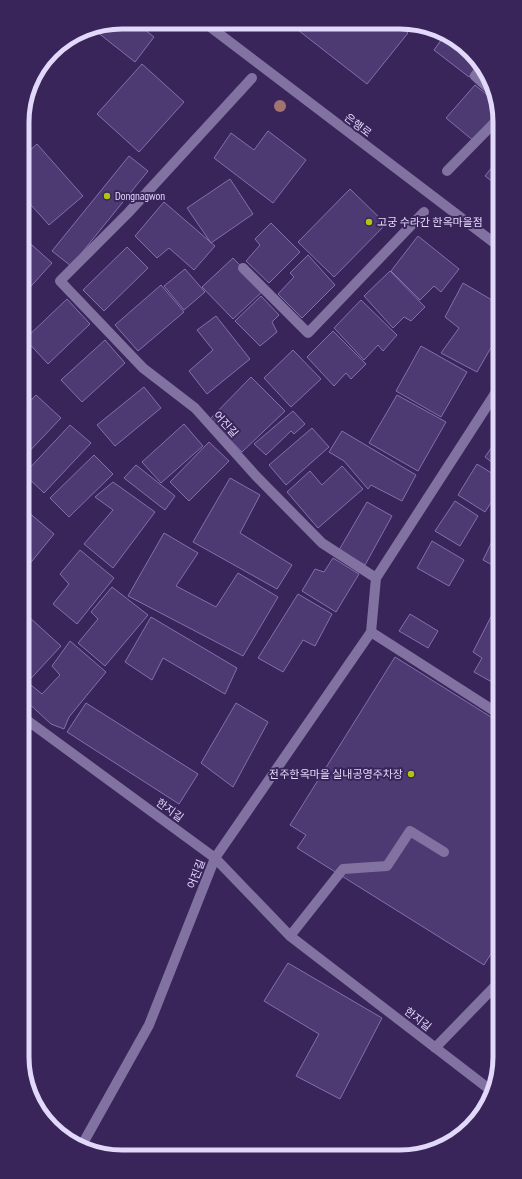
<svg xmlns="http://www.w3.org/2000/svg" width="522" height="1179" font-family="'PT Sans Narrow','Noto Sans KR',sans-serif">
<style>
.building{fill:#4e3a72;stroke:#836fac}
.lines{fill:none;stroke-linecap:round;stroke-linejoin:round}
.minor{stroke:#8172a1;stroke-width:10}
.tree{fill:#a2746f}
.poi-dot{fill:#adc60e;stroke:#3a255b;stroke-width:1.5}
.labels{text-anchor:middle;stroke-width:4;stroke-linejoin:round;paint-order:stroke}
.street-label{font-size:11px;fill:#e2d8fa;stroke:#3a255b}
.poi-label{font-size:11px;fill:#e2d8fa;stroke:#3a255b;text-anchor:start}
.rim{fill:none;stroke:#e2d8fa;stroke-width:5}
</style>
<rect width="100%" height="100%" fill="#3a255b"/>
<!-- building -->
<path class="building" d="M122,22H135L154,37L135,62L92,28Z
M289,23L397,24L408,33L367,84Z
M444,36L466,47L478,65L469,77L434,50Z
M142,64L184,102L139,152L97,114Z
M475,85L497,103V117L475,142L446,118Z
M268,131L306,160L273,203L214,158L231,133L254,150Z
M37,144L83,196L49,225L23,196L22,157Z
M129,156L148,171L71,266L52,251Z
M497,161V185L485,176Z
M230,179L253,214L211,243L187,208Z
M350,189L386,224L334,277L298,242Z
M164,202L215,246L194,270L169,248L157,258L135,236Z
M271,223L300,252L269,283L246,261L260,245L255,239Z
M418,236L459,269L441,292L434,286L420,300L391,271Z
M23,237L52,263L23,295Z
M127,247L148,268L104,311L83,290Z
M308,255L335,285L302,318L278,294L294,277L290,273Z
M233,258L264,290L233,319L202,287Z
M185,269L205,292L184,310L164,286Z
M390,271L425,307L411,321L404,317L393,328L364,296Z
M463,283L497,303V337L477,372L441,353L459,328L445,317Z
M161,285L184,312L138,351L115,325Z
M261,296L279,315L272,322L277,332L260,346L235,321Z
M67,299L90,324L48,364L25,339Z
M361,300L397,335L383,351L378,345L364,360L334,328Z
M216,316L250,359L207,394L189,371L213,350L197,330Z
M333,331L366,364L351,379L346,373L334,386L307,357Z
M105,340L125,363L82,402L61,380Z
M421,346L467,372L441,417L396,391Z
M293,350L321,379L291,407L264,378Z
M251,377L285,411L242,452L210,419Z
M144,387L161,408L115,446L97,425Z
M36,395L61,418L23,458V409Z
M397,395L446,422L418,471L369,443Z
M293,411L305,424L294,434L291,431L266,455L254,444Z
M184,424L203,446L161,483L142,462Z
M70,425L91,443L44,493L24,474Z
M312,428L329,447L286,485L269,465Z
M342,431L416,475L402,501L371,485L368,489L344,461L329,452Z
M498,438V467L485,457Z
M209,442L229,461L189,501L170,482Z
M94,455L113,474L69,517L50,498Z
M477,464L498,477V492L485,512L458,495Z
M136,465L175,496L165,510L124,478Z
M342,466L363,489L318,528L287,492L310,471L322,485Z
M230,478L260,495L240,533L292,565L277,589L193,542Z
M113,482L155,512L113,568L84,544L113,510L95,497Z
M455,501L478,516L460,546L435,531Z
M367,502L392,516L365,565L339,550Z
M27,511L54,534L24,571V515Z
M498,529V568L483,560Z
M164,533L198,553L176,586L216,607L238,573L278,597L243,656L128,596Z
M432,541L464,560L449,586L417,568Z
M80,550L114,578L77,624L53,604L69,584L60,574Z
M333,558L359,574L336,612L302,591L315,569L324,572Z
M112,587L148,615L105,666L78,643L98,619L91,612Z
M298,594L332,614L315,646L303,640L283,672L258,658Z
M498,603L499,686L474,672L482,658L473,652Z
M410,614L438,631L428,648L399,631Z
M29,617L61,646L24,686V622Z
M151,617L237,668L225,694L163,658L152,680L125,662Z
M70,641L106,672L69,717L64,729L51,724L24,699V694L31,685L42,694L60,675L52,666Z
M395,657L499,722V941L484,965L297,848L306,835L290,825Z
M86,703L198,774L179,804L67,732Z
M236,703L268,722L233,787L201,763Z
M288,963L382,1018L340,1099L296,1076L319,1034L264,1001Z"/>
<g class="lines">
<!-- minor -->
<path class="minor" d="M205,23L497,245
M480,69L475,76L495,94
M252,78L128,213L60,281L143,368L195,408L256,476L322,543L376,578
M447,171L497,120
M243,268L308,333L424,212
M371,632L499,714
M24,718L215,858L290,936L493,1092
M290,936L343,869L387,866L410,831L444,852
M435,1048L499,982
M82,1145L149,1025L215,858L371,632L376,578L498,389"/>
</g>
<!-- trees -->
<circle class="tree" cx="280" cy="106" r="6"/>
<!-- markers -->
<g class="poi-dot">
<circle cx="107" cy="196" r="4"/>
<circle cx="369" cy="222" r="4"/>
<circle cx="411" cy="774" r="4"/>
</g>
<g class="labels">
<!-- street labels -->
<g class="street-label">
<text transform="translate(358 125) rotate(37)" y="4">은행로</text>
<text transform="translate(226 424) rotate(48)" y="4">어진길</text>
<text transform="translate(170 810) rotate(36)" y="4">한지길</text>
<text transform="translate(196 874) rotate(-69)" y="4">어진길</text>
<text transform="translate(418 1019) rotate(38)" y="4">한지길</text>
</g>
<!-- poi labels -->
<g class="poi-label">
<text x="115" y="200">Dongnagwon</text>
<text x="377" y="226">고궁 수라간 한옥마을점</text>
<text x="403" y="778" text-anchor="end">전주한옥마을 실내공영주차장</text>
</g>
</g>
<!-- crop -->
<path d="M0 0H522V1179H0ZM122 29H400A93 93 0 0 1 493 122V1057A93 93 0 0 1 400 1150H122A93 93 0 0 1 29 1057V122A93 93 0 0 1 122 29Z" fill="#3a255b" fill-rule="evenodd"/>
<path class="rim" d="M122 29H400A93 93 0 0 1 493 122V1057A93 93 0 0 1 400 1150H122A93 93 0 0 1 29 1057V122A93 93 0 0 1 122 29Z"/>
</svg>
